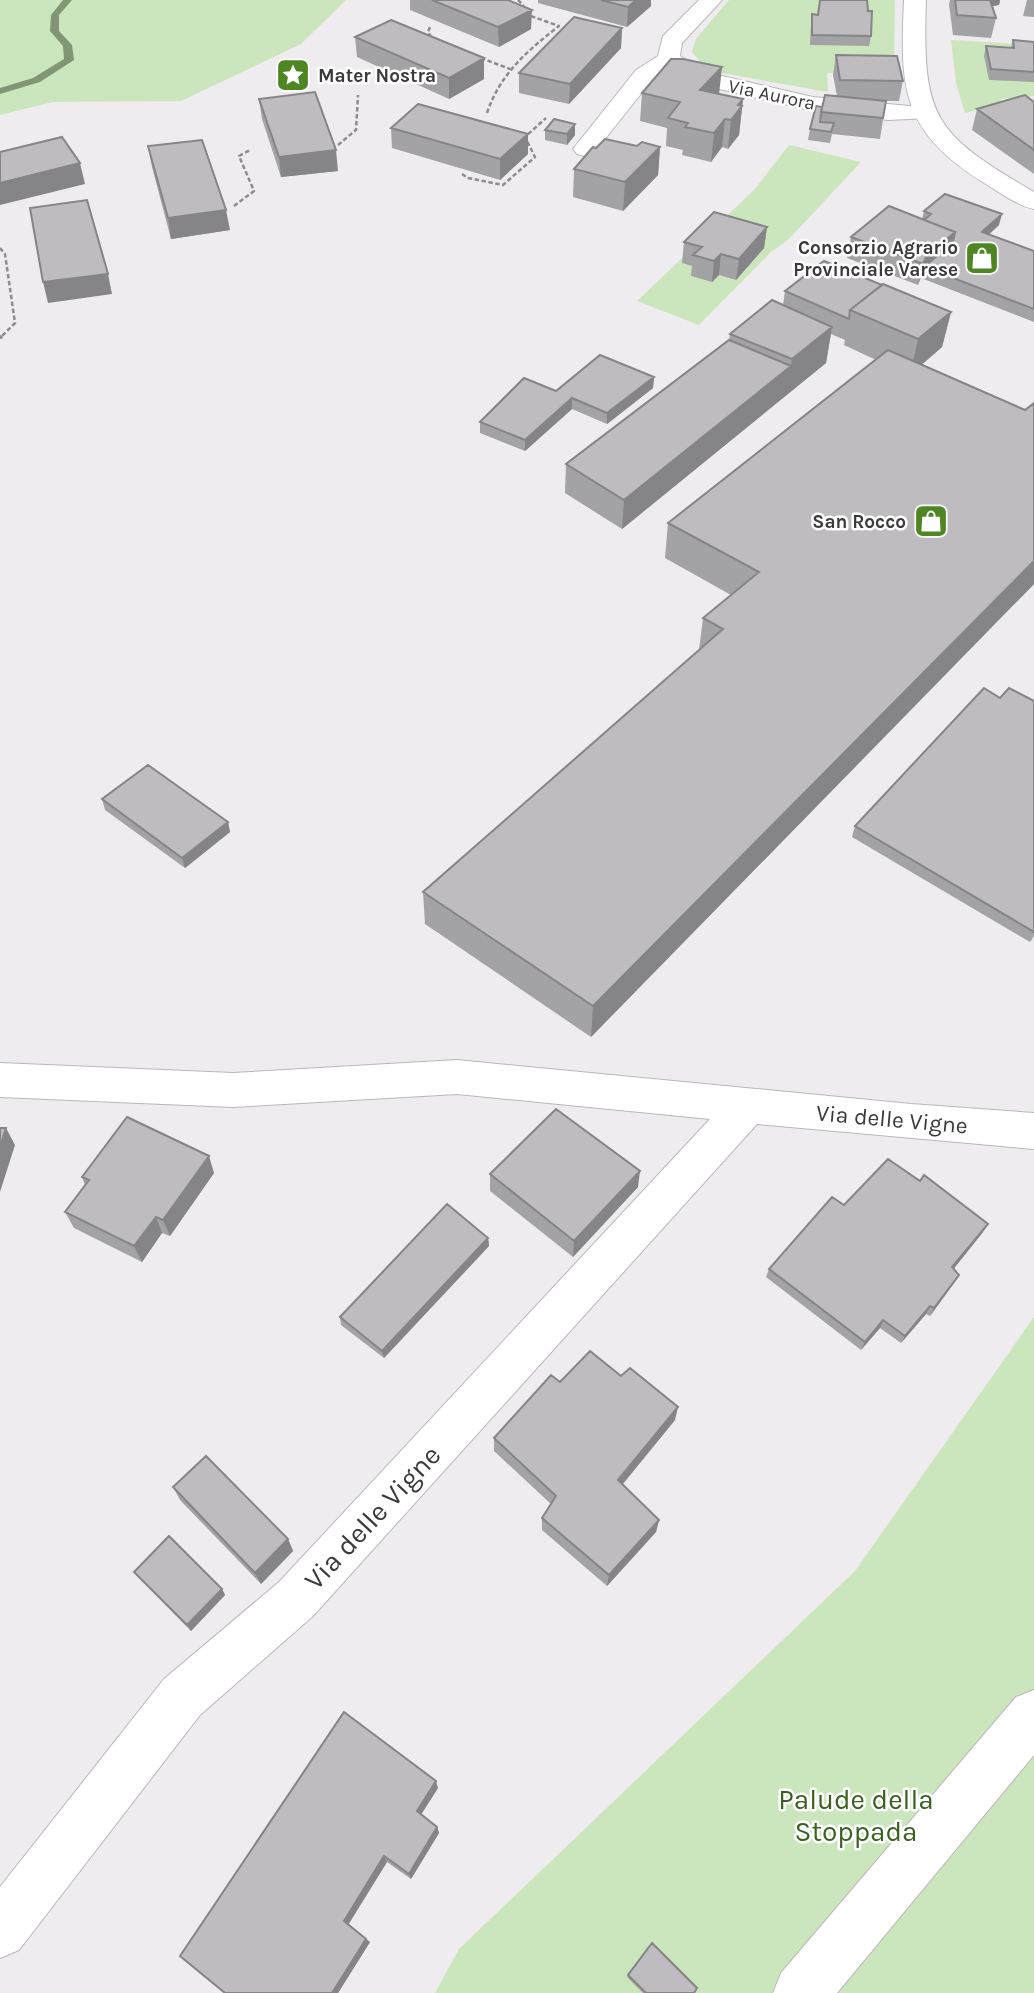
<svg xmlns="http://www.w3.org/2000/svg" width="1034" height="1993" font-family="Karla,sans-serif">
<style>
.green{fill:#cbe6bd}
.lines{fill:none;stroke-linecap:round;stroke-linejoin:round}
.stream{fill:#819675;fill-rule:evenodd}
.street-casing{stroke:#b9b7ba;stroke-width:2}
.secondary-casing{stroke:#b9b7ba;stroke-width:2}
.path-far1{stroke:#8d8c8e;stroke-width:2.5;stroke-dasharray:4.5 2.5;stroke-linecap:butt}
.path{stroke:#8d8c8e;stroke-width:3.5;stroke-dasharray:5 2.5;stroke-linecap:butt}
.street{fill:#fff;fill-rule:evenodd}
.secondary{fill:#fff;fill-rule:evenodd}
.wall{fill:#a3a2a4}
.shaded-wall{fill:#858486}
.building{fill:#bebcbf;stroke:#858486;stroke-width:2}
.labels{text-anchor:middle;stroke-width:5;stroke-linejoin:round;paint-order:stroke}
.far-poi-label{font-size:19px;font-weight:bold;fill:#3a3a3b;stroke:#fff;text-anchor:end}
.far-street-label{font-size:19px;fill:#3a3a3b;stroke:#fff}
.street-label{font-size:23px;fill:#3a3a3b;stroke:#fff}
.near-street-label{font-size:28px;fill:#3a3a3b;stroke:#fff}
.near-park-label{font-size:28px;fill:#3a6120;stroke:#fff}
</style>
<rect width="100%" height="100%" fill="#eeecef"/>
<!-- green -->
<path class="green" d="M0,0H346L301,44L181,101L53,102L0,115Z
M729,0H895L894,74L827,73L828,92L722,73L703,65L692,52L696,39Z
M951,40L1034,45V96L1002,99L996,105L965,113L956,83Z
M789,145L861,162L788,240L771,252L699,325L637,301L754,190Z
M1034,1317V1993H435L459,1949L855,1571Z"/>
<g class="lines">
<!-- stream -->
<path class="stream" d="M63,0H72L59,15V31L72,45L74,60L40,82L0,94V88L33,78L64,59L63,46L50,31L51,15Z"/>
<!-- street casing -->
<g class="street-casing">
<path id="street" d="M699,0H722L682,43L680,56L705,72L813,97L931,108L935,113L931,118L888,120L813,111L689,82L669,69L652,80L593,154L585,156L577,154L573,149L577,144L636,70L658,56L663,36Z
M457,1060L911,1104L1034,1113V1149L757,1124L313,1616L200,1715L19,1950L0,1958V1887L164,1679L279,1582L710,1119L457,1094L233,1107L0,1097V1063L233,1073Z
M1034,1690V1755L837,1993H773L781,1973L1016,1697Z"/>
</g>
<!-- secondary casing -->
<g class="secondary-casing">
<path id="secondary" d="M904,0H926C922,118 933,133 1034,192V209C1015,205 998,191 981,181C901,130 900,88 904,0Z"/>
</g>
<!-- path-far1 -->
<path class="path-far1" d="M518,0L523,5V10
M430,27L428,32L431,37
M481,58L510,69
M487,113C500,74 527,51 559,26L528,15
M338,145L356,130L358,95
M462,174L468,178L503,185L535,157L525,137L546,118
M234,206L254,191L239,156L250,150
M0,248L5,254L15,323L0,338"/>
<!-- path -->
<path class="path" d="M0,338L2,336"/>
<!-- street -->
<use href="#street" class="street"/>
<!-- secondary -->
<use href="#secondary" class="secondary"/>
</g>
<!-- wall -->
<path class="wall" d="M410,0H508L531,29L499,47L410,10Z
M538,0H651V6L627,27L538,3Z
M950,0H1000L999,5L992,6L996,18L991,38L953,35L949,4Z
M1027,0H1034V17L1023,16Z
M812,14L871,36L869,46L810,45L811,25Z
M622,28L621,48L569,104L519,93V73Z
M355,37L484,79L449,99L357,57Z
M1013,40L1034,42V82L989,80L984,56L986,46L1011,48Z
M836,55L903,81L899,101H886L880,139L832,134L830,143L808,140L810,129L822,107L837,96L833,75Z
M642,93L719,94L743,99L739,135L728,149L722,147L711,162L682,155L683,150L666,146L667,128L640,121Z
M259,99L338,171L281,177L262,119Z
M1034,102V174L972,130L977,109Z
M575,124V135L567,145L545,140V130Z
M391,128L528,154L500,180L392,148Z
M148,146L230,230L171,239L152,167Z
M637,146L660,147L658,175L623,211L573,197L574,169L596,148Z
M924,211L999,225L989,234L1034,251V322L921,278L918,285L847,258L851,237L922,219Z
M767,227L764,248L736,280L719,275L712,282L691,276L692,266L682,263L684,242Z
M882,285L951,312L942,347L922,364L1025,410L1034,403V584L591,1037L425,924L423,892L699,650L703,618L731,595L665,558L668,523L876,360L844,345L845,340L831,334L826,363L622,529L565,493L566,464L729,340L730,334L783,305L785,291Z
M654,377L653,388L607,424L572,409L525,451L480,433V422Z
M1000,698L1034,701V936L1030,942L852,837L855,826Z
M102,799L228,822L230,832L185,868L105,810Z
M214,1173L170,1236L162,1233L142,1262L74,1228L65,1212L85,1185L82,1177Z
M490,1174L638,1187L573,1257L490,1191Z
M844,1205L983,1232L953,1269L954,1283L930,1316L926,1314L901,1343L880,1328L861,1350L766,1277L769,1269Z
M488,1238L489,1246L384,1358L341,1325L340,1317Z
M560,1382L675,1420L623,1484L659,1520L656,1532L607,1586L542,1530V1518L551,1504L494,1451V1438Z
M173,1487L288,1539L293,1551L261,1584L180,1500Z
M134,1572L222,1589L225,1595L191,1631L139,1578Z
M438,1788L421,1814L437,1827L439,1833L411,1879L387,1862L348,1925L370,1942L338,1993H225Z
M652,1943L694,1993H643L627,1977Z"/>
<!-- shaded-wall -->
<path class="shaded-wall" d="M636,0H651V6L627,27L628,7Z
M984,0H1000L999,5L982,8Z
M532,10L531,29L499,47L498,27Z
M622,28L621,48L569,104L570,84Z
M484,58V79L449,99V78Z
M722,67L719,95L700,90Z
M743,99L739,135L728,149L731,120L738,105Z
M725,119L722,147L711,162L714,133Z
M575,124V135L567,145V134Z
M528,134V154L500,180V159Z
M660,147L658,175L623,211L625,182Z
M336,150L338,171L281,177L279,157Z
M80,163L85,184L0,205V183Z
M226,210L230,230L171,239L168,218Z
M1002,214L999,225L980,243L982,232Z
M767,227L764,248L736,280L739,259Z
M955,232L950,253L924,267L918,285L923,264L926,257Z
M721,254L719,275L712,282L714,261Z
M108,274L112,294L48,303L43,282Z
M951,312L942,347L910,375L918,339Z
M832,327L826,363L622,529L624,500L791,366L792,359Z
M654,377L653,388L607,424V413Z
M572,398V409L525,451V440Z
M1034,561V584L591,1037L593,1006Z
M228,822L230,832L185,868L182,858Z
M6,1128L15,1145L0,1192V1147Z
M209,1156L214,1173L170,1236L163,1220Z
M640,1171L638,1187L573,1257L574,1241Z
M156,1217L162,1233L142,1262L134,1246Z
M988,1224L983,1232L948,1276L952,1267Z
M488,1238L489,1246L384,1358L382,1351Z
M959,1275L954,1283L930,1316L934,1308Z
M930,1306L926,1314L901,1343L905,1336Z
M883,1320L880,1328L861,1350L865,1342Z
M678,1407L675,1420L616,1492L618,1480Z
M659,1520L656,1532L607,1586L609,1575Z
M288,1539L293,1551L261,1584L255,1573Z
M222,1589L225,1595L191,1631L187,1625Z
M436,1781L438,1788L419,1818L417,1811Z
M437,1827L439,1833L411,1879L409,1874Z
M384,1856L387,1862L348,1925L344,1921Z
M366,1939L370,1942L338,1993H332Z"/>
<!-- building -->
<path class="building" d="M432,0H508L532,10L498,27Z
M601,0H636L628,7Z
M820,0H867L868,11H872L871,36L812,35V14L818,15Z
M955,0H990L996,18L957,15Z
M574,17L622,28L570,84L519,73Z
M391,20L484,58L449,78L355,37Z
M1013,40L1034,42V72L991,69L986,46L1014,48Z
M836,55L897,56L903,81L840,80Z
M671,59H683L722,67L700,90L743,99L738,105L742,106L731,120L725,119L714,133L685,127L688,123L668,118L680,102L642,93Z
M315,92L336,150L279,157L259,99Z
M825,95L886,101L883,118L821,112Z
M1025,95L1034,102V150L977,109Z
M418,104L528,134L500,159L391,128Z
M816,106L822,107L820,122L834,123L831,132L810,129Z
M554,119L575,124L567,134L545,130Z
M62,137L80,163L0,183V152Z
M605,139L637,146L642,142L660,147L625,182L574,169L593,147L596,148Z
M202,140L226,210L168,218L148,146Z
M945,194L1002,214L982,232L1034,251V309L924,267L953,242L955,232L924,220L931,214L924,211Z
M87,200L108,274L43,282L30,208Z
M889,206L955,232L926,257L923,264L851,237Z
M714,212L767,227L739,259L721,254L714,261L693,255L702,247L684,242Z
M824,261L882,285L850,310L849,319L785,291Z
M883,284L951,312L918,339L850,310Z
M772,300L832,327L792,359L730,334Z
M729,340L791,366L624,500L566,464Z
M888,350L1025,410L1034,403V561L593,1006L423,892L723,629L703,618L759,572L668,523Z
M600,355L654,377L607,413L572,398L525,440L480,422L524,378L556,391Z
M984,688L1000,698L1009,688L1034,701V932L855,826Z
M148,765L228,822L182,858L102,799Z
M556,1109L640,1171L574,1241L490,1174Z
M127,1117L209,1156L163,1220L156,1217L134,1246L65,1212L89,1180L82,1177Z
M0,1128H6L0,1147Z
M888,1159L920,1181L924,1175L988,1224L952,1267L959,1275L934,1308L930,1306L905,1336L883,1320L865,1342L769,1269L832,1197L844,1205Z
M447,1204L488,1238L382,1351L340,1317Z
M590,1351L621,1376L630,1368L678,1407L618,1480L659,1520L609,1575L542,1518L556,1496L494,1438L551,1375L560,1382Z
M206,1456L288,1539L255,1573L173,1487Z
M169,1536L222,1589L187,1625L134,1572Z
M344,1712L436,1781L417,1811L437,1827L409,1874L384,1856L344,1921L366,1939L332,1993H225L180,1956Z
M652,1943L697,1988L694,1993H646L628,1975Z"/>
<!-- icons -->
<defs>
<g id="sight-square" transform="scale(1.75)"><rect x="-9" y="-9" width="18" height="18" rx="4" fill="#4d8622" stroke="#fff"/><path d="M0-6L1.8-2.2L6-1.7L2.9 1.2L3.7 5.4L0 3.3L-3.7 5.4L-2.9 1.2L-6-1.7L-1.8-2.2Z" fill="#fff"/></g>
<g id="shop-square" transform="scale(1.75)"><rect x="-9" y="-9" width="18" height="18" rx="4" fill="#4d8622" stroke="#fff"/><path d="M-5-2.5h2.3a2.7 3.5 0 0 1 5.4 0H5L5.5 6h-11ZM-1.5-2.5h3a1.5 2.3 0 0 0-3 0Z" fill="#fff"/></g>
</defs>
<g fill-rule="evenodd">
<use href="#sight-square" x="293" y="75"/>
<use href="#shop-square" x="982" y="258"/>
<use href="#shop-square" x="931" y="521"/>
</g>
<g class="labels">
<!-- far-poi labels -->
<g class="far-poi-label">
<text x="318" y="82" text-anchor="start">Mater Nostra</text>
<text x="958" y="254">Consorzio Agrario<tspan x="958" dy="22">Provinciale Varese</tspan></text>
<text x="906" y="528">San Rocco</text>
</g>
<!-- far-street labels -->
<g class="far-street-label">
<text transform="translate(772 94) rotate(12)" y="7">Via Aurora</text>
</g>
<!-- street labels -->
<g class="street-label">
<text transform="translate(892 1119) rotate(5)" y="8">Via delle Vigne</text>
</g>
<!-- near-street labels -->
<g class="near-street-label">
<text transform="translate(372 1517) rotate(-47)" y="10">Via delle Vigne</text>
</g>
<!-- near-park labels -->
<g class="near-park-label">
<text x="856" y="1809">Palude della<tspan x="856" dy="32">Stoppada</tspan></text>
</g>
</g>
</svg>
